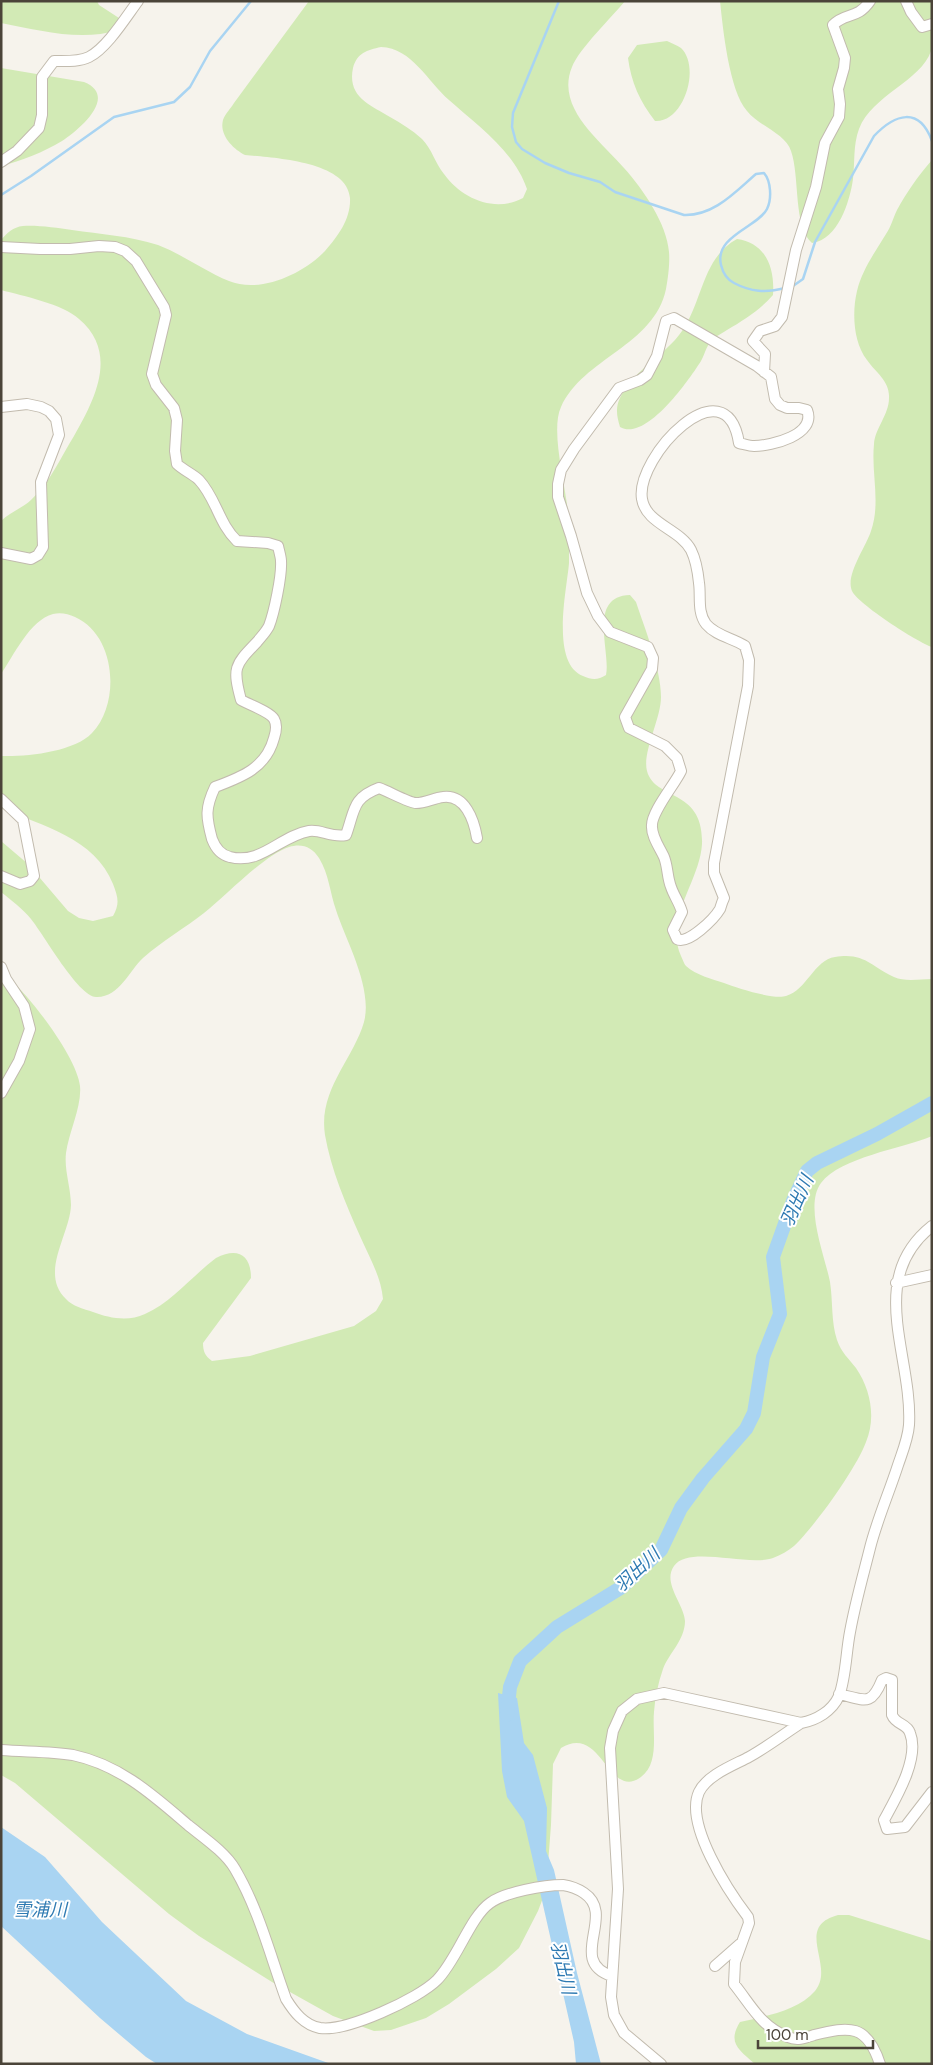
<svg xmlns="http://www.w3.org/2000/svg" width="933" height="2065" font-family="'DM Sans','Noto Sans JP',sans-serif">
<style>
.green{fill:#d2eab5;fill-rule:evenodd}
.water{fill:#a9d4f2}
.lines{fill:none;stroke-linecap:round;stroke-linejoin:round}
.stream{stroke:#a9d4f2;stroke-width:2.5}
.river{stroke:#a9d4f2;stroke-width:14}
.minor-casing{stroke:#c2bbae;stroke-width:12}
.minor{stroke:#fff;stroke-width:10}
.labels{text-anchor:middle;stroke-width:4;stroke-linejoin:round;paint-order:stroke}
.water-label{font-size:18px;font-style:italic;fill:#2e7ab2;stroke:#fff}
</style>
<rect width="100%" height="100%" fill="#f6f3ec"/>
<!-- green -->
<path class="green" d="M1,1H97L99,5L119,18L120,25L118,30C81,42 38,30 1,23Z
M309,1H625C612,17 579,49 572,67C555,108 601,141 624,168C643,189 667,224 669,252C670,263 668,278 666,289C654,346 583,358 561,407C549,433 569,495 569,526C569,538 569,551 569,563C567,589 550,663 583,676C592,680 598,680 606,675C611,652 587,596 630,595L636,602C645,629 661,669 661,697C661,719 642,752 647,771C655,801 704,788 702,844C700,881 664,918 681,956C683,960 684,964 686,966C696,975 712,979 724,983C737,988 774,1000 786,996C807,990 814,960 835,957C865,952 871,967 894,977C905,982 920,979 932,979V1136C901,1149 841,1157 821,1183C804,1206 825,1256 830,1282C833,1301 831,1322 837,1340C841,1352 849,1359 856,1368C871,1390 876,1418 866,1442C856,1469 815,1526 794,1546C788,1551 781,1555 773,1558C748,1567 689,1545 674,1566C662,1583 684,1604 685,1621C685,1640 669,1653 663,1669C658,1683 655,1698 654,1712C652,1732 660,1763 641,1777C608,1801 602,1723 561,1748L553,1764L551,1825L546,1890L538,1911L519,1948L496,1969L449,2004L426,2018L391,2030L374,2031L333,2016L272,1982L199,1936L169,1914L15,1783L1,1775V972C25,988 77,1057 80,1086C82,1106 69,1132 66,1153C64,1170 71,1188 71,1205C70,1235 39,1273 66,1299C72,1306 84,1309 93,1312C109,1318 128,1322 145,1314C172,1302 192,1276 216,1258C237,1247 251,1254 251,1278L203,1343C203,1351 205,1356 212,1361L250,1356L354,1326L376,1311L383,1299C381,1276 369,1257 360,1236C346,1204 331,1170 325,1135C318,1090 353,1060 364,1022C373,988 346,941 336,910C330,893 329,874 319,858C312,847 302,843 289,847C264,855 227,895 204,913C185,928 162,941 143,958C129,971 119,998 96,997C78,996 44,935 31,919C23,909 11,900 1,892V841L28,864L68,911L79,918L93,921L113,916C120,904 118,897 113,884C95,838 42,826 1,808V756C26,757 74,752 92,733C121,703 116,635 75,617C68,614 61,612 53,614C30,620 14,655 1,674V521C10,512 23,508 32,499C50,482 61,457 74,436C95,399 119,353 79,319C63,304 23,296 1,290V240C7,233 13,227 23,226C38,225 57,228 72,230C100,234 130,236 158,245C182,254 204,271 229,281C260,294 303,274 325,251C338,236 351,219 350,198C347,161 273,158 245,155C233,149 219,135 223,120C225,114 231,108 234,103ZM381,47C412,48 428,82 449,100C478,126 514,151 527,189L523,198C495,213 462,199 444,174C435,163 432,149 422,139C412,130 401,123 390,117C370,105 347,97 353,68C357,53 367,50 381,47Z
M720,1H932C932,14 933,39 931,51C921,81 872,95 859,129C853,145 855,162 853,179C850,201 838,240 812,243C793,227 800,176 791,151C786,134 759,126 747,111C729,90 723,29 720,1Z
M667,41C671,43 677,45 681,48C701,67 684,123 655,121C640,102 631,82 628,58L637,45Z
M1,68L84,82C119,96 79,130 62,141C44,152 21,161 1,166Z
M932,160V647C917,642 858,604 852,591C845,575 866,547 871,531C881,502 871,474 874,444C875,428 889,415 889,398C890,381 876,373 867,360C853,342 852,312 857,291C862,270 875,252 886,234C891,227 893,218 897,210C907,192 918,176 932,160Z
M737,239C766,243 775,268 773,295C760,310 744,320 727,330C723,333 718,335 714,338C707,343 705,354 701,361C689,380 646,442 620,427C617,417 615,408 620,398C633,370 665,356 682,331C703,301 702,258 737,239Z
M838,1915H849L932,1941V2064H755C739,2050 727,2043 740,2022C765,2016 798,2011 815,1991C836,1966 793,1927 838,1915Z"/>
<!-- water -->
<path class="water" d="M498,1693L517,1698L524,1743L533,1755L547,1808L546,1851L554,1870L577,1973L601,2064H576L574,2042L524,1821L507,1797L502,1771Z
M1,1827L45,1857L102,1922L186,2001L247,2034L331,2064H157L146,2057L100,2018L1,1926Z"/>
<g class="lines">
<!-- stream -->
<path class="stream" d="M559,1L513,113L512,127L516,142L522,149L545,163L569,173L600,182L615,192L684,215C714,216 735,192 756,174L764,173C771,181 772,199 767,209C758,227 714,236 721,265C723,273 726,279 734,283C751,292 766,293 785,288
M1,195L31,176L114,117L174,102L190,87L210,51L251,1
M793,286L803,279L815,242L874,136C895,114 919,106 932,141"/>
<!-- river -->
<path class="river" d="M507,1715L510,1687L520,1661L557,1627L622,1587L661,1550L681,1508L703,1478L746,1429L754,1413L763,1357L780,1314L773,1257L793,1201L807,1171L817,1163L877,1134L932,1103"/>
<!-- minor casing -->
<g class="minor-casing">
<path id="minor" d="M906,1L911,12L922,27L932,24
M1,162L17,151L39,128L42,115V77L54,61C65,61 79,62 89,57C107,48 126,17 138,1
M1,247L40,249H70L99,246L115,247L125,251L136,261L164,307L166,315L152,374L156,385L174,408L177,420L175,451L177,464C183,470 193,474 199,480C216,498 219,524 237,541L268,543L278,546C279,551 281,557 281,561C282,576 274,613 269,626C266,632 261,637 257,642C235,665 232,667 241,700C248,704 270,712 274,719C277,724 276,732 274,738C266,768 242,777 215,787C205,808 206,817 212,839C215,847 221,855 230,857C261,865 280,836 309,831C321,829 331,838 346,835C355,810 352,798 379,788C388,791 409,803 416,803C425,803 434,798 443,797C465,794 474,820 477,838
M674,318L757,366L771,377L775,399L780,405L787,408H799L807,410C817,435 771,446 754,446C749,446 744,444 739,443C726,362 635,457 642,499C646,524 680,529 691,550C696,560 698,573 699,583C701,596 697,612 706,624C716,636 733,638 745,646L749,660L748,686L714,863V873L724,898C722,902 721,906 720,909C714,919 688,945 677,939L673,930L682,912C679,902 674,896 671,887C667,877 668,867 664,857C660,848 651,836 652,825C652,811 675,784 681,771L677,758L665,746L629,728L625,717L652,669L653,658L648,647L610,632L598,616L587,593L571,536L558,497V484L561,470L574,449L619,388L640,380L647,375L657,356L666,321Z
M764,372L765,354L753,341L760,331L775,326L782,317L796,250L816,187L825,143L839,117L840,104L838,89L844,68L845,58L833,25C845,12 857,20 870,1
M1,407L27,404L41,407L49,411L56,419L59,435L41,482L43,547L38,555L31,559L1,553
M1,799L23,820L34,876L30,881L20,884L1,876
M1,967L6,979L24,1006L30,1029L19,1061L1,1093
M896,1283L932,1275
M839,1694C865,1700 871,1707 882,1680L886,1678L892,1680V1715C896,1725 907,1723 910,1733C920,1758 896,1798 884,1820L887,1829L905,1827L932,1792
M801,1723C784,1734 767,1747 749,1757C734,1765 707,1775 699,1792C684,1824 729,1892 748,1917L749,1923L735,1962L734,1984C751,2005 761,2027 788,2037C797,2041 805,2038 814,2035C850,2026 867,2024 880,2064
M1,1750C25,1752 50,1751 73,1755C120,1765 153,1795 188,1825C204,1838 225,1852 235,1869C259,1910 270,1955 286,1999C294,2012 304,2025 320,2028C346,2032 418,1999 437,1980C457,1960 470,1917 490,1903C505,1892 544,1885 563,1885C570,1886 578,1889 584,1893C617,1915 566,1961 612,1976
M715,1966L740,1944
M661,2064L624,2033L614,2015L611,1997L618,1889L610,1748L613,1731L622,1711L637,1699L664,1693L801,1723C817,1720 832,1711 839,1696C846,1677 846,1652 850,1632C855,1604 863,1576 870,1548C877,1520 889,1493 898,1465C902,1453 908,1439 909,1425C913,1356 865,1279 932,1226"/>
</g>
<!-- minor -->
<use href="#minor" class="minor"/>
</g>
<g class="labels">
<!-- water labels -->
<g class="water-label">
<text transform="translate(797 1201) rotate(-66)" y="6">羽出川</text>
<text transform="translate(637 1570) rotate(-43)" y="6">羽出川</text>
<text x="40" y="1916">雪浦川</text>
<text transform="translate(563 1968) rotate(77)" y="6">羽出川</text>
</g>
</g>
<!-- border -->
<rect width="933" height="2065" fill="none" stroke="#4b4439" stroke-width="5"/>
<!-- scale -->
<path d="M758 2040v8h115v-8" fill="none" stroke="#4b4439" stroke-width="2.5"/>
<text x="766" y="2040" font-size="15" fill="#4b4439" stroke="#ffffff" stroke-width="4" paint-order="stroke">100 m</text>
</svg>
